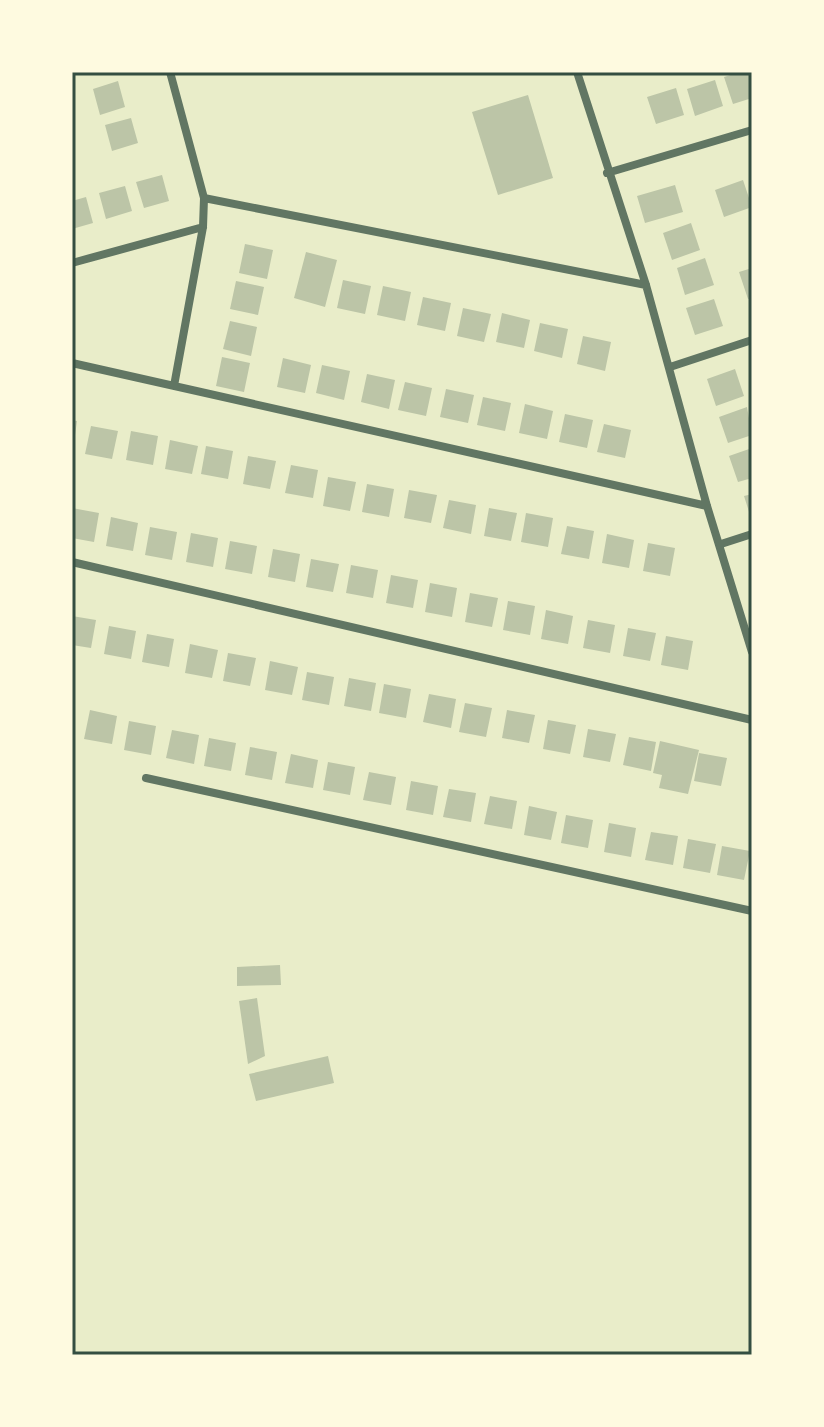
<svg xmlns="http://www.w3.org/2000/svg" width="824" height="1427" font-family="Quicksand,sans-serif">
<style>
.building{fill:#bcc5a7}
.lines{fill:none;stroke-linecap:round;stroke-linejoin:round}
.minor{stroke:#617663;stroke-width:8}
.neatline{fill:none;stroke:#344e41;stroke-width:3}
</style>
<rect width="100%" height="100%" fill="#e9edc9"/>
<!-- building -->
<path class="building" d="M740,72H752V98L733,104L724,77Z
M715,80L723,106L695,116L687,89Z
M118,81L125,107L100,115L93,89Z
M676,88L684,115L656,124L647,97Z
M528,95L553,178L498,195L472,112Z
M131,118L138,143L112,151L105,125Z
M162,175L169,201L144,208L136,182Z
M743,180L752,207L724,217L715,190Z
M675,185L683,212L645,223L637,196Z
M125,186L132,211L106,219L99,193Z
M86,197L93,223L72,229V201Z
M691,223L700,250L672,260L663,233Z
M245,244L273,250L267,279L239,273Z
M306,252L337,260L325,307L294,298Z
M705,258L714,285L685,295L677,268Z
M752,268V298L748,299L739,272Z
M343,280L371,286L365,314L337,308Z
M236,281L264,287L258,315L230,309Z
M383,286L411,292L405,321L377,315Z
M423,297L451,303L445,331L417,325Z
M714,299L723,326L695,335L686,308Z
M463,308L491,314L484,342L457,336Z
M502,313L530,320L524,348L496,342Z
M230,321L257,327L251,356L223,349Z
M540,323L568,329L562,358L534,351Z
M583,336L611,342L605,371L577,364Z
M222,357L250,363L244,392L216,386Z
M283,358L311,365L305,393L277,387Z
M322,365L350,371L344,400L316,393Z
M735,369L744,396L716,406L707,379Z
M367,374L395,380L389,409L361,402Z
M405,382L432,388L426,416L398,410Z
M446,389L474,395L468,423L440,417Z
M483,397L511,403L505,431L477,425Z
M525,404L553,411L547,439L519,433Z
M747,407L752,435L728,443L719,417Z
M565,414L593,420L587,448L559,442Z
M72,420L77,421L74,442H72Z
M604,424L631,430L625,458L597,452Z
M91,426L118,431L112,459L85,454Z
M131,431L158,436L153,465L126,460Z
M170,440L198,446L192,474L165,469Z
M206,446L233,451L228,479L201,474Z
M752,448V478L738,482L729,456Z
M248,456L276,461L270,489L243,484Z
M291,465L318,470L313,498L285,493Z
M328,477L356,482L350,511L323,506Z
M367,484L394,489L389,517L362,512Z
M409,490L437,495L431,523L404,518Z
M752,494V518H751L744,496Z
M449,500L476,505L471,534L443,528Z
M72,508L99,513L94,542L72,538Z
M489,508L517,513L511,541L484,536Z
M526,513L553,518L548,547L521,542Z
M111,517L138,523L133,551L106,546Z
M567,526L594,531L589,559L561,554Z
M150,527L177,532L172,560L145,555Z
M191,533L218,538L213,567L186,562Z
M607,534L634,540L629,568L602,563Z
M230,541L257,546L252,574L225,569Z
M648,543L675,548L670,576L643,571Z
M273,549L300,554L295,582L268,577Z
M311,559L339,564L333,592L306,587Z
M351,565L378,570L373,598L346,593Z
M391,575L418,580L413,608L386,603Z
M430,583L457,588L452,617L425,612Z
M470,593L498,598L492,627L465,622Z
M508,601L535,606L530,635L503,630Z
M546,610L573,616L568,644L541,639Z
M72,616L96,620L91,648L72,645Z
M588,620L615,625L610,653L583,648Z
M109,626L136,631L131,659L104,654Z
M628,628L656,633L650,661L623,656Z
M147,634L174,639L169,667L142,662Z
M666,636L693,641L688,670L661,665Z
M190,644L218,650L212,678L185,673Z
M228,653L256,658L250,686L223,681Z
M270,661L298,667L292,695L265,690Z
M307,672L334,677L329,705L302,700Z
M349,678L376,683L371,711L344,706Z
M384,684L411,689L406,718L379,713Z
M429,694L456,699L451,728L423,722Z
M465,703L492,708L486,737L459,732Z
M90,710L117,716L112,744L84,739Z
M507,710L535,715L529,743L502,738Z
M548,720L576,725L570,754L543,749Z
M129,721L156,726L151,755L124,750Z
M588,729L616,734L610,762L583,757Z
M172,730L199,735L194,764L166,758Z
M629,737L656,742L651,771L623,765Z
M209,738L236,743L231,771L204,766Z
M660,741L699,750L688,794L659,788L662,775L653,773Z
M250,747L277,752L272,780L245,775Z
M699,753L727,758L721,786L694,781Z
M291,754L318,760L313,788L285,783Z
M328,762L355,767L350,795L323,790Z
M369,772L396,777L391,805L363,800Z
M411,781L438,786L433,815L406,810Z
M449,789L476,793L471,822L443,817Z
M490,796L517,801L512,829L484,824Z
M529,806L557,812L551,840L524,835Z
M566,815L593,820L588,848L561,843Z
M609,823L636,828L631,857L604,852Z
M651,832L678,836L673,865L645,860Z
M688,839L716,844L710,873L683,868Z
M722,846L750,851L744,880L717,875Z
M280,965L281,985L237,986V967Z
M257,998L265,1056L248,1064L239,1001Z
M328,1056L334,1083L256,1101L249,1074Z"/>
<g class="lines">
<!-- minor -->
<path class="minor" d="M170,72L204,198L203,227L174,386
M577,72L646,285L707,506L752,652
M607,173L752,130
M204,198L646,285
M72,263L203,227
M72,363L707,506
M670,367L752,340
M721,544L752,534
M72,562L752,720
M146,778L752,911"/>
</g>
<!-- border -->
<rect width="824" height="1427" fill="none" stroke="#fefae0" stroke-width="148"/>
<rect x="74" y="74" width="676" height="1279" class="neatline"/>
</svg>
